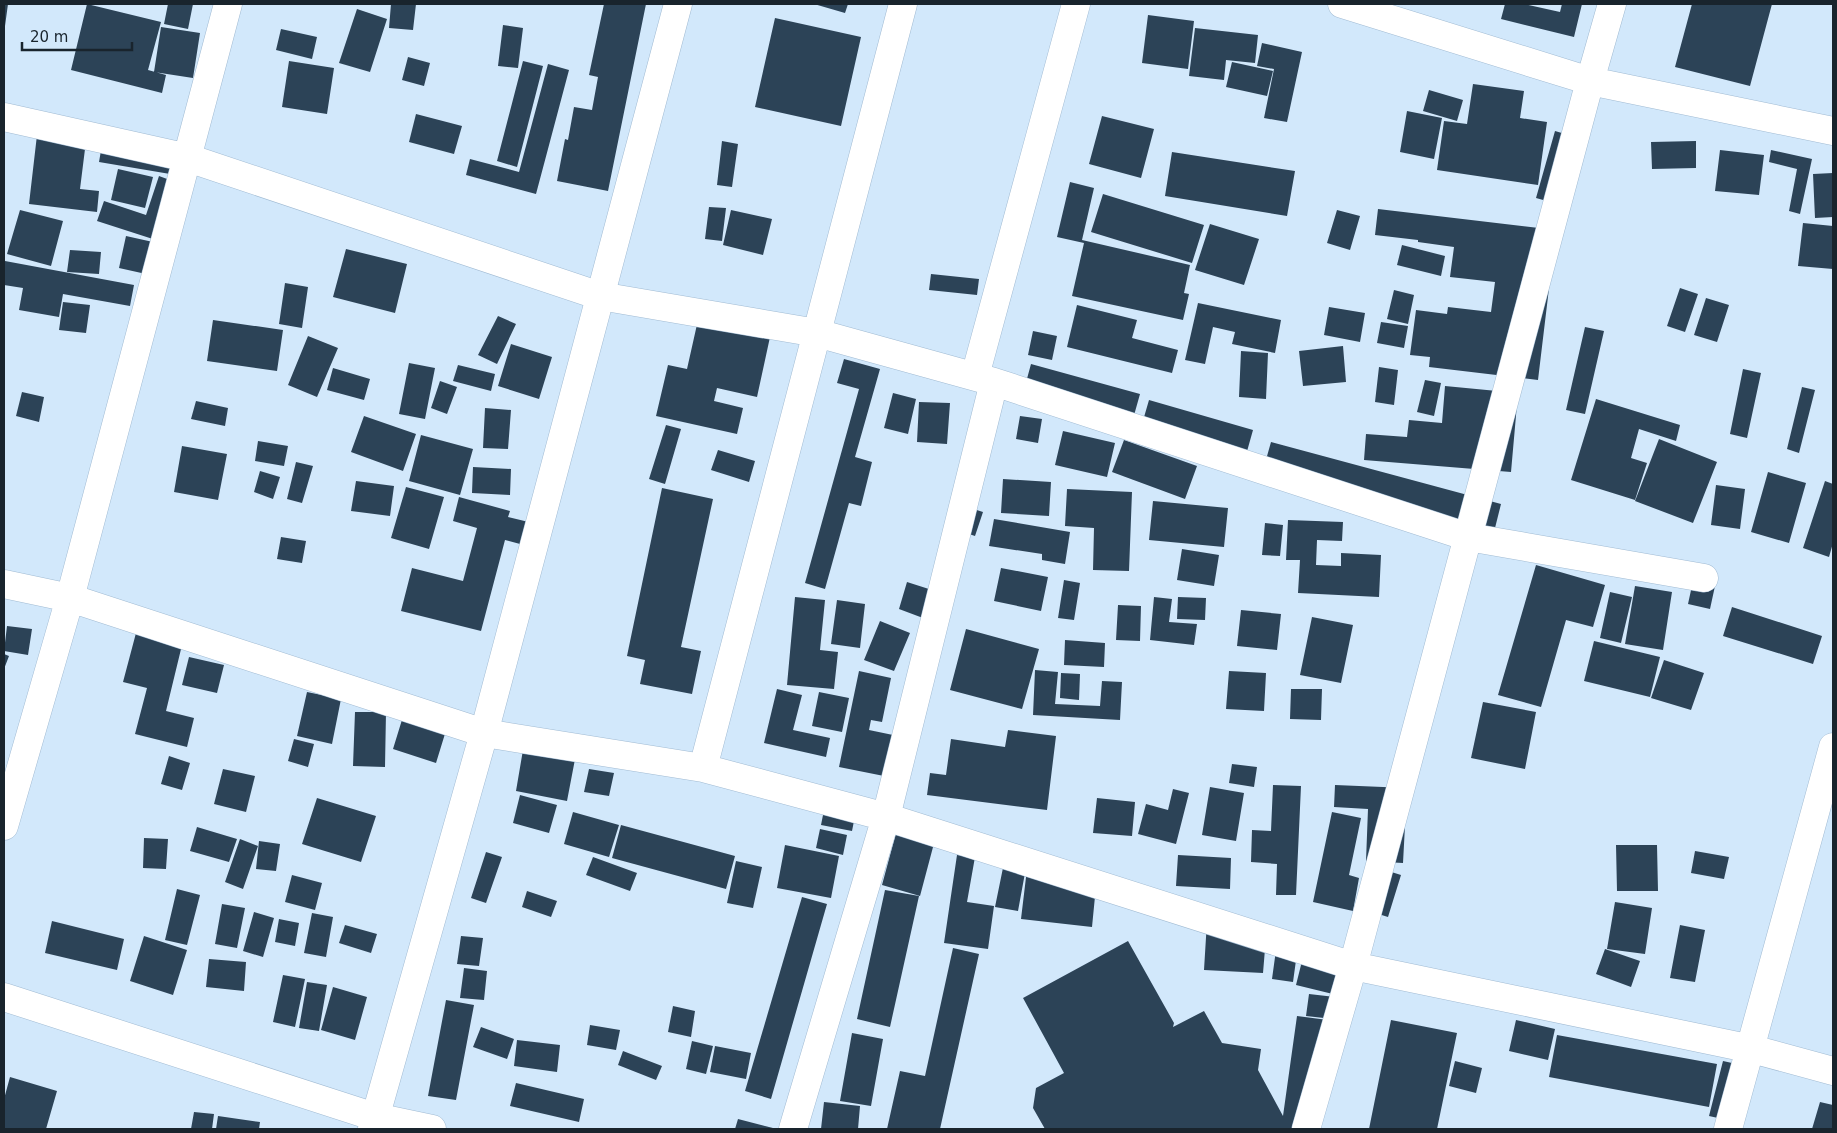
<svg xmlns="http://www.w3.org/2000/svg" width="1837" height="1133" font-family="'DejaVu Sans',sans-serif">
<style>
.building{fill:#2c4357}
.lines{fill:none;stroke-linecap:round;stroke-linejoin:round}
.minor-casing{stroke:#a1bbd3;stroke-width:29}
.tertiary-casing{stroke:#a1bbd3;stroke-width:29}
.minor{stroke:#fff;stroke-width:28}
.tertiary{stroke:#fff;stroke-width:28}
</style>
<rect width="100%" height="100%" fill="#d2e8fb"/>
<!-- building -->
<path class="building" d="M4,4H8L5,26H4Z
M87,4L161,22L148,70L166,75L162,93L71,70Z
M168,4H193L188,29L164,24Z
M391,4H416L413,30L389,28Z
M604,4H646L608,191L557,181L565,139L568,140L574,107L592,110L598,77L589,75Z
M814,4H848L845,13Z
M1505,4H1524L1560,12L1562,4H1582L1574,37L1501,19Z
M1692,4H1772L1750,86L1675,67Z
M357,9L387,19L370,72L339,63Z
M1148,15L1194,21L1188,69L1142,63Z
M775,18L861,37L841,126L755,107Z
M503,25L523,28L518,68L498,66Z
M161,27L200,33L193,78L154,72Z
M1195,28L1258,35L1255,63L1226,60L1224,80L1189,76Z
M281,29L317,37L312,59L276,50Z
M1262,43L1302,52L1287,122L1264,118L1274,69L1257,66Z
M408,57L430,63L424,86L402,80Z
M289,61L334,68L327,114L282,107Z
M523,61L543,66L517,167L497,161Z
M1232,62L1273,71L1267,96L1226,87Z
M548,64L569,70L536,194L466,175L470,159L519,172Z
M1473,84L1524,91L1520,118L1547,122L1538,185L1437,170L1444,121L1467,124Z
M1429,90L1463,100L1457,121L1423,111Z
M1407,111L1442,118L1434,159L1400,152Z
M416,114L462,126L454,154L409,142Z
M1102,116L1154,129L1141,178L1089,164Z
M1555,131L1579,138L1561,205L1536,198Z
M104,133L187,146L182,176L99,162Z
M37,135L86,141L80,189L99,191L97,212L29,204Z
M722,141L738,144L732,187L717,185Z
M1696,141V168L1652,169L1651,142Z
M1720,150L1764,155L1759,195L1715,191Z
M1771,150L1812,159L1800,214L1789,211L1797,169L1769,162Z
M1172,152L1295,171L1287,216L1165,196Z
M118,169L153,177L145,208L111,200Z
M1833,173V217L1815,218L1813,174Z
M159,176L178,183L159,241L97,221L104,201L146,215Z
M1070,182L1094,188L1082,240L1190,265L1184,293L1189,294L1183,320L1072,296L1084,243L1057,237Z
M1103,194L1204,225L1192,263L1091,232Z
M709,207L726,208L722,241L705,239Z
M1378,209L1556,230L1538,380L1429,367L1430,357L1410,355L1416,310L1447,314L1448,307L1491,312L1495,282L1450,277L1454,247L1418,242V240L1375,235Z
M20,210L63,221L51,266L7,254Z
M731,210L772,219L763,255L723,245Z
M1337,210L1360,216L1350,250L1327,243Z
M1803,223L1833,226V269L1798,266Z
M1210,224L1259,239L1244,285L1195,270Z
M126,236L153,242L146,274L119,268Z
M1402,245L1445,256L1441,276L1397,265Z
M346,249L407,264L395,313L333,297Z
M70,250L101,252L99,274L67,272Z
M5,261L134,285L130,306L63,294L59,317L19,310L23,288L4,285Z
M931,274L979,279L977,295L929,290Z
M285,283L308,287L302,328L279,324Z
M1680,288L1698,294L1685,332L1667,326Z
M1394,290L1414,295L1408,324L1387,319Z
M1706,298L1729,305L1717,342L1694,335Z
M63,302L90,305L86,333L59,330Z
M1198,303L1281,320L1275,353L1232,344L1235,332L1213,327L1205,364L1185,360Z
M1077,305L1137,320L1132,338L1178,350L1172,373L1067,347Z
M1329,307L1365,313L1360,342L1324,335Z
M498,316L516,324L497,364L478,355Z
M213,320L283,330L277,371L207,361Z
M698,320L770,337L757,397L717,388L714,401L743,408L737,434L656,416L668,365L687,369Z
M1381,322L1408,326L1404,348L1377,343Z
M1585,327L1604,331L1585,414L1566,410Z
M1033,331L1057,336L1052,360L1028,355Z
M308,336L338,348L317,397L288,385Z
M511,344L552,357L539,399L498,386Z
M1343,346L1346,382L1303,386L1299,351Z
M1241,351L1268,353L1266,399L1239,397Z
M844,359L880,369L855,457L872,462L861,506L849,503L825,589L805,583L859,389L837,383Z
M409,363L435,368L425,419L399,414Z
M1031,364L1140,394L1131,426L1022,397Z
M458,365L495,374L491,391L453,381Z
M1379,367L1398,370L1394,405L1375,402Z
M333,368L370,379L364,400L327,390Z
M1743,369L1761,373L1747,438L1730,434Z
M1425,380L1441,383L1434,416L1417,412Z
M440,381L457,387L447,414L431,408Z
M1445,386L1518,393L1511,472L1364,460L1366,434L1407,437L1409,420L1442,423Z
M1802,387L1815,390L1799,453L1787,449Z
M22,392L44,397L39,422L16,416Z
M893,393L916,399L908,434L884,428Z
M1596,399L1680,425L1676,441L1639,429L1631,458L1647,463L1635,500L1571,480Z
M1149,400L1253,430L1244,462L1140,431Z
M196,401L228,408L225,426L191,419Z
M919,402L950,403L947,444L917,442Z
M485,408L511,410L508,449L483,448Z
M364,416L416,434L403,471L351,452Z
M1020,416L1042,419L1038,443L1016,439Z
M666,425L681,429L665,484L649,479Z
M1063,431L1115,443L1107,477L1055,465Z
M421,435L473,449L460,495L409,481Z
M1659,439L1717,462L1693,523L1635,501Z
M1124,440L1197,466L1185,499L1112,472Z
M258,441L288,446L284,466L255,461Z
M1271,442L1501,504L1493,536L1262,474Z
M182,446L227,454L218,500L174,492Z
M718,450L755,461L749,482L711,470Z
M296,462L313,466L302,503L287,499Z
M473,467L511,469L510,495L472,493Z
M260,471L280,477L273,499L254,492Z
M1768,472L1806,483L1789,543L1751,532Z
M1003,479L1051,482L1049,516L1001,513Z
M356,481L394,486L390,516L351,511Z
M1825,481L1833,484V543L1829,557L1803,548Z
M1716,485L1745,489L1740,529L1711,525Z
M406,487L444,497L429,549L391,538Z
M662,488L713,499L681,647L701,651L692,694L640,684L645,660L627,656Z
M1067,489L1132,492L1129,571L1093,570L1094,528L1065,526Z
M459,497L510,511L508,517L541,525L535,548L505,540L481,631L401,611L412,568L463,581L477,528L453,521Z
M1153,501L1228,508L1224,547L1149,540Z
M964,506L983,512L975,536L957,530Z
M994,519L1070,532L1065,564L1042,560V554L989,546Z
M1288,520L1343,522L1342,541L1317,540L1316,565L1341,566V553L1381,555L1379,597L1298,593L1300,560H1286Z
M1265,523L1283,525L1280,556L1262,555Z
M281,537L306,541L302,563L277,559Z
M1182,549L1219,555L1214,586L1177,580Z
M1536,565L1605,585L1593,627L1566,620L1541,707L1498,695Z
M1001,568L1048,577L1041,611L994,601Z
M1064,580L1080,583L1074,620L1058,618Z
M1693,581L1715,586L1710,609L1688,604Z
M907,582L932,590L923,618L899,609Z
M1635,586L1672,592L1663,650L1625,644Z
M1610,592L1632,597L1621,643L1600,638Z
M795,597L825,600L820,650L838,652L834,689L787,685Z
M1154,597L1172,599L1169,622L1197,624L1194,645L1150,640Z
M1178,597L1206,598L1205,620L1177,619Z
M837,600L865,604L860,648L831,644Z
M1118,605L1141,606L1140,641L1116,640Z
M1732,607L1822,636L1813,664L1723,636Z
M1241,610L1281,614L1277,650L1237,646Z
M1312,617L1353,625L1341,683L1300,675Z
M880,621L910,633L894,671L864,660Z
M7,626L32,629L28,655L4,651Z
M966,629L1039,649L1022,709L950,690Z
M136,633L182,645L166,711L194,718L187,747L135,734L147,688L123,682Z
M1065,640L1105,643L1104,667L1064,665Z
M1594,641L1660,657L1650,697L1584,681Z
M4,654L9,656L4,669Z
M189,657L224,665L217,693L182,685Z
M1664,660L1704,673L1691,710L1651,698Z
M1035,670L1058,672L1055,704L1100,706L1102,681L1122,682L1120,720L1033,715Z
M859,671L891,678L882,722L871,720L869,730L893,735L884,776L839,767Z
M1229,671L1266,673L1264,711L1226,709Z
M1061,673L1080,674L1079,700L1060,698Z
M777,689L802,695L793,730L830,738L826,757L764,743Z
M1291,689H1322L1321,720L1290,719Z
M307,692L341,699L332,744L297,736Z
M819,692L849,698L842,732L812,726Z
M1483,702L1536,712L1525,769L1471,758Z
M405,710L448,724L436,763L393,749Z
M355,712H386L385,767L353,766Z
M1008,730L1056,736L1047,810L927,795L930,773L946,775L951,739L1005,747Z
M294,739L314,744L308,767L288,761Z
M524,744L576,754L567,801L516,791Z
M169,756L190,763L182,790L161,784Z
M1232,764L1257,767L1254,787L1229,783Z
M223,769L255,776L246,812L214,804Z
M589,769L614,773L609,796L584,792Z
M1273,785L1301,786L1296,895H1276L1277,864L1251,862L1252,830L1271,831Z
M1335,785L1407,788L1403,863L1366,861L1368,809L1334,807Z
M1210,787L1244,793L1236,841L1202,835Z
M1173,789L1189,793L1176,844L1138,834L1146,804L1168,810Z
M520,795L557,805L549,833L513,823Z
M317,798L376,816L361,862L302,844Z
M1097,798L1135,802L1132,836L1093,833Z
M824,810L855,816L852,831L821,825Z
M573,812L619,825L609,857L564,844Z
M1332,812L1361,818L1349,875L1359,878L1353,911L1313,902Z
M899,822L937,832L920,896L882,885Z
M621,825L735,856L726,889L612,858Z
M197,827L237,839L229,862L190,851Z
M820,829L847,835L843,855L816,848Z
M144,838L168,839L166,869L143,868Z
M240,839L258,846L243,889L225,882Z
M259,841L280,844L276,871L256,869Z
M785,845L839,856L831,898L777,888Z
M1616,845H1657L1658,891H1617Z
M1695,851L1729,857L1724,879L1691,873Z
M486,852L502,857L486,903L471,898Z
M957,855L975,857L967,902L994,906L988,949L944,943Z
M1178,855L1231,858L1230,889L1176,886Z
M593,857L637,873L630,891L586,875Z
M1005,858L1027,862L1018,911L995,907Z
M736,861L762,867L753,908L727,903Z
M1369,865L1401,875L1388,917L1356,907Z
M1027,869L1097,876L1092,927L1021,919Z
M292,875L322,883L315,910L285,902Z
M177,889L200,895L187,945L165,940Z
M885,890L919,896L890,1027L857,1019Z
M527,891L557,901L551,917L522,907Z
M802,897L827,904L771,1099L745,1091Z
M1615,902L1652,908L1645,954L1607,949Z
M222,904L245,908L237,948L215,944Z
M254,912L274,918L263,957L243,951Z
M312,913L333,917L326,957L304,953Z
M279,919L299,923L295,946L275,942Z
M52,921L124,939L117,970L45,953Z
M1207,921L1267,925L1263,973L1204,970Z
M345,925L377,934L371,953L339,943Z
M1680,925L1705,930L1695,982L1670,978Z
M144,936L187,950L173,995L130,981Z
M461,936L483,938L479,966L457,964Z
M1128,941L1174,1023L1173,1027L1204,1011L1222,1043L1261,1049L1258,1070L1283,1116L1297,1016L1328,1020L1312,1129H1045L1033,1108L1036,1088L1064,1073L1023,998Z
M953,948L979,954L940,1129H887L900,1071L925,1076Z
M1605,949L1640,961L1631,987L1596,974Z
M1276,950L1297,953L1293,982L1272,979Z
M209,959L246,962L244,991L206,987Z
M1302,961L1347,971L1341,996L1296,985Z
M464,968L487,971L484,1000L460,998Z
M283,975L305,979L295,1027L273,1022Z
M307,982L327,985L319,1031L299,1028Z
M333,987L367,997L355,1040L321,1030Z
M1309,994L1335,997L1333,1019L1306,1016Z
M446,1000L474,1005L456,1100L428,1096Z
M673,1006L695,1011L691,1037L668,1032Z
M1391,1020L1457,1033L1437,1129H1369Z
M1516,1020L1555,1029L1548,1060L1509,1051Z
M590,1025L620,1030L616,1050L587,1045Z
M481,1027L514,1039L507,1059L473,1047Z
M852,1033L883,1039L871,1106L840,1101Z
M1557,1035L1717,1064L1709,1107L1549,1077Z
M517,1040L560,1045L557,1072L514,1066Z
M692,1041L713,1046L706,1074L686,1069Z
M715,1046L751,1053L746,1079L710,1072Z
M623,1051L662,1066L656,1080L618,1065Z
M1455,1061L1482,1068L1476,1093L1449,1086Z
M1723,1061L1741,1065L1727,1120L1709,1116Z
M10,1077L57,1091L46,1129L4,1128V1099Z
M516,1083L584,1099L579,1122L510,1106Z
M824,1102L860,1106L858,1129H821Z
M1820,1102L1833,1105V1129H1812Z
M194,1112L214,1114L212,1129H191Z
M218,1116L260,1122L259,1129H216Z
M738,1119L777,1129H735Z"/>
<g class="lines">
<!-- minor casing -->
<g class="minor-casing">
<path id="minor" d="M1342,4L1590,81L1833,131
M4,117L188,158L600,296L817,333L994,382L1468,537L1704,578
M975,376L1076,4
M4,584L70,598L484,733L703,768L886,817L1353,966L1752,1049L1833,1071
M703,768L903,4
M4,826L70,598L228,4
M4,997L375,1117L432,1129
M793,1129L886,817L994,382
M1306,1129L1353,966L1590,81L1612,4
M1728,1129L1833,747"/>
</g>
<!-- tertiary casing -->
<g class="tertiary-casing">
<path id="tertiary" d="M372,1129L484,733L678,4"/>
</g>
<!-- minor -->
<use href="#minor" class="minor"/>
<!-- tertiary -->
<use href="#tertiary" class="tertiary"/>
</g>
<!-- border -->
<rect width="1837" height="1133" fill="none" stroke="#19242d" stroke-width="10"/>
<!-- scale -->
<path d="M22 42v8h110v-8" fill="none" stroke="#19242d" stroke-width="2.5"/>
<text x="30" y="42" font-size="15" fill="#19242d" stroke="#d2e8fb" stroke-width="4" paint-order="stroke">20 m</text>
</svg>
